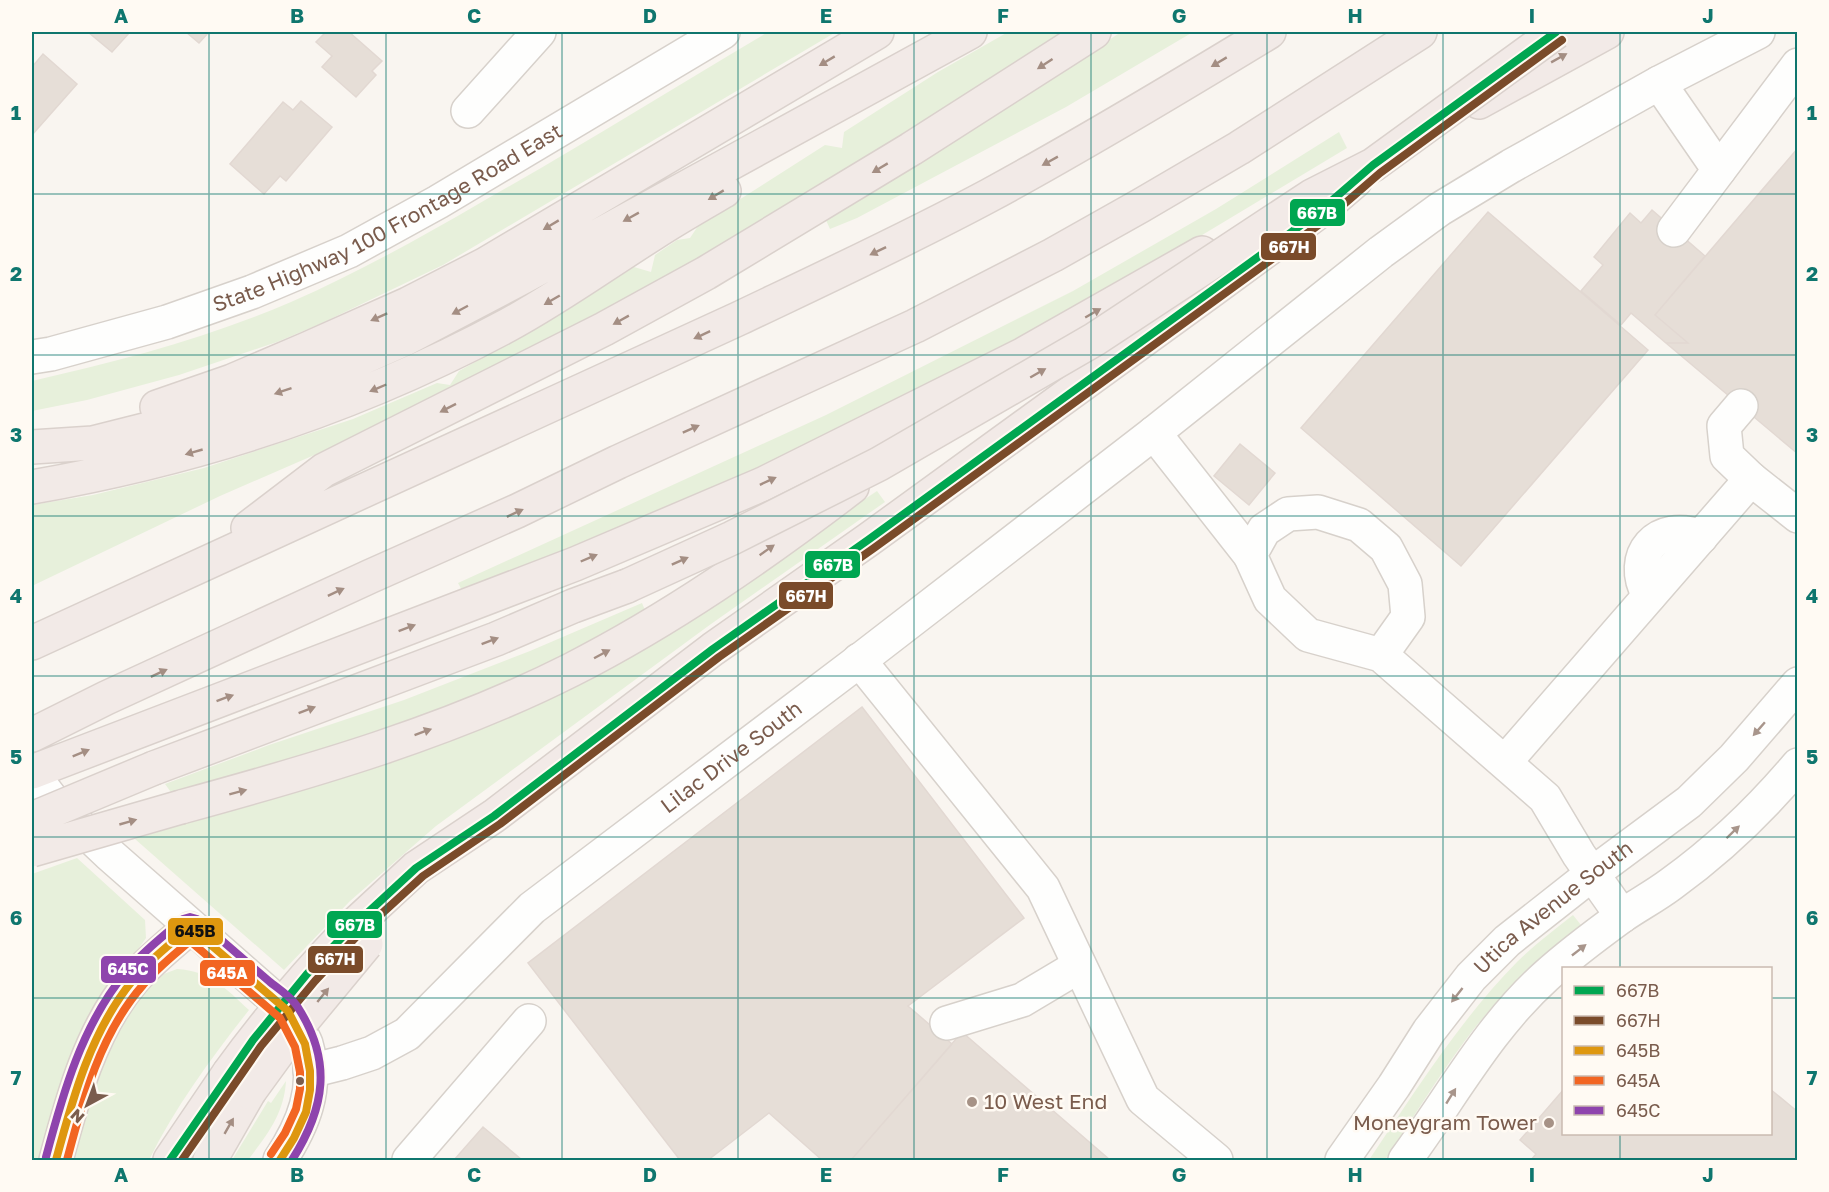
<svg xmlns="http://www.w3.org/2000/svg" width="1829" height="1192" font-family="'Golos Text',sans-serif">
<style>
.green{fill:#e7f0db}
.building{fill:#e6ded7;stroke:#e2d8d2;stroke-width:1.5}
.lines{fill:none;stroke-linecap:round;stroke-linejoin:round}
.minor-casing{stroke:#d7d1cb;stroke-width:36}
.highway-casing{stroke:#dad1cc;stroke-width:36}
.minor{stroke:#fefefd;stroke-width:33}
.highway{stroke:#f2eae7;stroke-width:33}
.highway-bridge-casing{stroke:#dad1cc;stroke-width:36;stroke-linecap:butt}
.highway-bridge{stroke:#f2eae7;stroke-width:33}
.bus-1-casing{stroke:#fffaf3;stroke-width:12}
.bus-2-casing{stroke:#fffaf3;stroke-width:12}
.bus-3-casing{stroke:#fffaf3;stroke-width:12}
.bus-4-casing{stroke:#fffaf3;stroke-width:12}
.bus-5-casing{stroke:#fffaf3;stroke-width:12}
.bus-1{stroke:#00a651;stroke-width:8}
.bus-2{stroke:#7a4b2a;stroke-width:8}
.bus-3{stroke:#de970f;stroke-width:8}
.bus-4{stroke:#f26522;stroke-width:8}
.bus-5{stroke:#8e44ad;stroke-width:8}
.oneway{fill:#a48e83}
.oneway2{fill:#a8958b}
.grid{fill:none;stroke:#0f766e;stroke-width:1.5;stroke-opacity:0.55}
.bus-dot{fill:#7a5c4d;stroke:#fffaf3;stroke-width:2}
.poi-dot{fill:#a69286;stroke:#fffaf3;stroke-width:2}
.labels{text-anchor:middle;stroke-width:5;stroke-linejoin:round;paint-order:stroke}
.street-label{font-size:21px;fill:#7a5c4d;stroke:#fffaf3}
.poi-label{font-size:21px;fill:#7a5c4d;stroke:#fffaf3;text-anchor:start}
.line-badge{stroke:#fffaf3;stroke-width:2}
.badge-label{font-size:16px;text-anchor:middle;font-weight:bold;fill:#fff}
.pale-badge-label{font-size:16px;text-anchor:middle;font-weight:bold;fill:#111}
.neatline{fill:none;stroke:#0f766e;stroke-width:2}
.grid-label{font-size:20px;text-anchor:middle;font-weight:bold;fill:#0f766e}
</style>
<rect width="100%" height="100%" fill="#f9f5f0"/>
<!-- green -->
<path class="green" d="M768,32H836L443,265L320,324L277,342L179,375L87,400L32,411V381C120,361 208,338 291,302C357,273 418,239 480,203C577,148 672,89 768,32Z
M1008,32H1070L682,273L335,446L220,496L34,585L32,584V505L93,495L204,468L353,419L437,383L450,385L459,371L566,311L634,267L651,272L655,255L677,240L690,238L698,226L825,145L842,148L844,132L938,72Z
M1121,32H1193L1066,107L857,218L830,229L825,218L1049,80Z
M1339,132L1347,148L1084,306L799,452L464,594L458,583L826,415L1073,291L1216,209Z
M877,491L885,502L711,624L436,826L350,901L284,970L135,839L364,767L820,529Z
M642,603L647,615L575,655L390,731L173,795L165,784L269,745L404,700L530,651Z
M77,858L145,920L146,938L124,969L43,1160H32V874Z
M1573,915L1581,925C1537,959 1497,997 1464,1042C1436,1080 1411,1121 1385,1160H1369C1415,1092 1459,1021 1517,962C1534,945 1554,930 1573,915Z
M177,969C211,971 225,988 249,1010C212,1057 175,1107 149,1160H69L104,1058L140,990L156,977Z
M286,1081C284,1114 267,1135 248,1160H232L268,1101L271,1103Z"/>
<!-- building -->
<path class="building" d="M88,32H130L112,52Z
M186,32H209L199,43Z
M326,32H349L382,61L372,71L376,75L356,97L322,67L332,56L316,42Z
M43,54L77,84L32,135V67Z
M301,101L332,127L286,181L280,176L264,194L230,164L283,102L293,110Z
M1798,148V454L1666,343H1688L1655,315Z
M1652,210L1705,256L1655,315L1688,343H1666L1631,313L1621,325L1581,291L1603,265L1594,257L1630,213L1641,223Z
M1488,212L1648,350L1461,566L1301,428Z
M1240,444L1275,473L1249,505L1214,476Z
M862,707L1024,918L908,1006L952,1044L851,1160H822L769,1113L708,1160H680L528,963Z
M962,1032L1110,1160H851Z
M1564,1089V1134H1770V1089L1798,1112V1160H1531L1536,1154L1520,1140Z
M483,1127L522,1160H454Z"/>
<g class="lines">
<!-- minor casing -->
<g class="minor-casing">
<g id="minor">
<path d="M1659,83L1719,170"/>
<path d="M468,111L539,32"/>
<path d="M1674,230L1798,65"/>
<path id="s1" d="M32,357L51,354L167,322L252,292L349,251L438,202L723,32"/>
<path d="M1741,406L1724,426L1727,456L1751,479"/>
<path d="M1154,433L1250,555"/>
<path d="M1649,596C1626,555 1658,520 1701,537"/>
<path d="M1381,655L1408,617L1405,584L1386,548L1359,525L1318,512L1288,514L1264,530L1250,555L1270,599L1308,635L1381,655L1545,798L1579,855L1622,916"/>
<path d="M859,660L1043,888L1143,1099L1216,1160"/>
<path d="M1505,762L1751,479L1798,516"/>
<path d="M32,774L53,801L109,854L288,1011C293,1021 302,1033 306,1044C319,1088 303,1125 280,1160"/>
<path d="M947,1023L1022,1000L1079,966"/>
<path id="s2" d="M310,1071L342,1063L372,1053L407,1034L532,908L864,657L1154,433L1381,252L1440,209L1511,166L1659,83L1758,32"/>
<path d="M409,1160L529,1021"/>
<path id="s3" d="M1342,1160L1394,1086L1429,1031L1471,977L1507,941L1592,874L1689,802L1734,758L1798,684"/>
<path d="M1405,1160C1451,1098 1488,1028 1546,976C1569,955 1596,935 1622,916C1638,905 1655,896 1671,884C1718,850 1761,809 1798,765"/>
</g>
</g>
<!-- highway casing -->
<g class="highway-casing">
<path id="highway" d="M1479,102L1607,32
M157,407L232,381L307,349L408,304L486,264L877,32
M32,447L93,443L236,407L310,381L405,339L523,277L970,32
M32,487C198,458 358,406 508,325C558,298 605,264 654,233C677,218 700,205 724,191
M248,528L324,470L604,329L706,273L911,149L1094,32
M32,643L740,318C824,278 908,239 990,195C1084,144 1177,88 1269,32
M32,735L106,698L371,576L517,511L618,462L915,326L1053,255L1140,206L1239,148L1420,32
M154,768L496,639L573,606L627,586
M32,772L575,564L763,484L1024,354L1202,253
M181,807C313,771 448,732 571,670C671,619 763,555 852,487
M349,930L416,868L494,816L713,649L868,540L1211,291L1321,210L1355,181
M56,1160C72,1100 91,1029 133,980C150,960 171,944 190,927
M170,1160L229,1073
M210,1160L249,1092"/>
</g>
<!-- minor -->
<use href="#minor" class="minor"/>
<!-- highway -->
<use href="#highway" class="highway"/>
<!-- highway-bridge casing -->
<g class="highway-bridge-casing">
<path id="highway-bridge" d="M627,586L732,538L879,464L1095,339L1312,196L1373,165L1556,32
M32,819L154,768
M32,850L181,807
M229,1073C266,1022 306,975 349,930
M249,1092L289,1037L366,944"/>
</g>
<!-- highway-bridge -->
<use href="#highway-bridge" class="highway-bridge"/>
<!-- bus-1 casing -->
<g class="bus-1-casing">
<path id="bus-1" d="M170,1160L253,1040L307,974L349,930L416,868L494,816L713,649L868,540L1269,249L1321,210L1373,165L1556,32"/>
</g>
<!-- bus-2 casing -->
<g class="bus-2-casing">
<path id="bus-2" d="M182,1160L261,1046L315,981L356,937L423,876L500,824L719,657L874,548L1275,257L1328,218L1380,173L1562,40"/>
</g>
<!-- bus-3 casing -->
<g class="bus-3-casing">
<path id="bus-3" d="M56,1160C73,1097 91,1031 133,980C149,960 171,944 190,927L288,1011L305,1044L310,1071V1090L306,1112L294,1138L280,1160"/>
</g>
<!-- bus-4 casing -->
<g class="bus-4-casing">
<path id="bus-4" d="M67,1160C83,1099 100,1034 143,985C157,968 174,955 190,941L280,1018L295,1047L300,1072V1089L296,1109L285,1133L271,1154"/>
</g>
<!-- bus-5 casing -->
<g class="bus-5-casing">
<path id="bus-5" d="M46,1157C63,1093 82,1025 126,972C142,952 164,936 183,919L190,917L197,919C221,940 246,961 270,982C279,989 291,997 297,1006C333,1061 325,1108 292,1160"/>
</g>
<!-- bus-1 -->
<use href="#bus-1" class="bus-1"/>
<!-- bus-2 -->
<use href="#bus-2" class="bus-2"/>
<!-- bus-3 -->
<use href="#bus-3" class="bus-3"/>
<!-- bus-4 -->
<use href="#bus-4" class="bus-4"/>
<!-- bus-5 -->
<use href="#bus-5" class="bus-5"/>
</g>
<!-- one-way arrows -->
<defs><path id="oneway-solid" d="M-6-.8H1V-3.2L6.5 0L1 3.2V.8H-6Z" transform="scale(1.5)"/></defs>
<g class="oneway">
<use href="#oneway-solid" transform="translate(1559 58) rotate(-29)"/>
<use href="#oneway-solid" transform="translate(827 61) rotate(149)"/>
<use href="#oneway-solid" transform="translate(1219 62) rotate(149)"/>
<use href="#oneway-solid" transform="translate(1045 64) rotate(147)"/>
<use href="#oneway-solid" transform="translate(1050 161) rotate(151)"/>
<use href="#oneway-solid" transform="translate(880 168) rotate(149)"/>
<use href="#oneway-solid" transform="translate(716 195) rotate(149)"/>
<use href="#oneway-solid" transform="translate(631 217) rotate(151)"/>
<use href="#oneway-solid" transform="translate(551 225) rotate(149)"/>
<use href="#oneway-solid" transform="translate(878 251) rotate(154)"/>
<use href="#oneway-solid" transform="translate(552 300) rotate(150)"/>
<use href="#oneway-solid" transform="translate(460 310) rotate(152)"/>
<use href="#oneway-solid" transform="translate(1093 313) rotate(-30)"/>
<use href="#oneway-solid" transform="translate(379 317) rotate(156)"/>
<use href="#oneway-solid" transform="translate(621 320) rotate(151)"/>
<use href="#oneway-solid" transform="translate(702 335) rotate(155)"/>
<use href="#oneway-solid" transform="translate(1038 373) rotate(-30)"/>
<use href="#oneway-solid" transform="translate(378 388) rotate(157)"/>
<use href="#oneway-solid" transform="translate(283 391) rotate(161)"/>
<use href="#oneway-solid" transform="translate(448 408) rotate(153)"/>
<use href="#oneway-solid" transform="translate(691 429) rotate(-24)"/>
<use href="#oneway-solid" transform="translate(194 452) rotate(164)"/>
<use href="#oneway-solid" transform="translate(768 481) rotate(-25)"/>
<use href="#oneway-solid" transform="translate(515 513) rotate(-25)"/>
<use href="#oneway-solid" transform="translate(767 550) rotate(-35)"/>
<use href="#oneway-solid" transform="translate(589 558) rotate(-23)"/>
<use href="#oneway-solid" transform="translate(680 561) rotate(-24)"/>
<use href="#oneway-solid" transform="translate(336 592) rotate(-25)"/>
<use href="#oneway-solid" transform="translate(407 628) rotate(-21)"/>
<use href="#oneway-solid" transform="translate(490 641) rotate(-21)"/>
<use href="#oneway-solid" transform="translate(602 654) rotate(-28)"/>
<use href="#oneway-solid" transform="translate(159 673) rotate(-25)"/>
<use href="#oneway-solid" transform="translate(225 698) rotate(-20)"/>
<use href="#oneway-solid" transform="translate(307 710) rotate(-21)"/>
<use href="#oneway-solid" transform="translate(423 732) rotate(-20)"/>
<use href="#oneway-solid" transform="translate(81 753) rotate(-22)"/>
<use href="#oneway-solid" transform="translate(238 792) rotate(-15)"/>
<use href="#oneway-solid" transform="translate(128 822) rotate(-16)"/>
<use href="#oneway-solid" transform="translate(323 995) rotate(-51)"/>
<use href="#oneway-solid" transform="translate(229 1126) rotate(-60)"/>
</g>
<g class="oneway2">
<use href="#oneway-solid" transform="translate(1759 729) rotate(131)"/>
<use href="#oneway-solid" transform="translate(1733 832) rotate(-44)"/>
<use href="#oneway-solid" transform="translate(1579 950) rotate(-38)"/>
<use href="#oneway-solid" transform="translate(1457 995) rotate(128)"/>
<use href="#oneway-solid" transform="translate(1451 1096) rotate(-58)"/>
</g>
<!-- grid -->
<path class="grid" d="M209,32V1160M386,32V1160M562,32V1160M738,32V1160M914,32V1160M1091,32V1160M1267,32V1160M1443,32V1160M1620,32V968M32,194H1798M32,355H1798M32,516H1798M32,676H1798M32,837H1798M32,998H1564M1770,998H1798M1620,1134V1160"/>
<!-- markers -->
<circle class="bus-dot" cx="300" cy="1081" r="5"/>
<g class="poi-dot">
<circle cx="972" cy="1102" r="6"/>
<circle cx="1549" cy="1123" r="6"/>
</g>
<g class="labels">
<!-- street labels -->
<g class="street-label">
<text dy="7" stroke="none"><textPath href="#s1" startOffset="384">State Highway 100 Frontage Road East</textPath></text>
<text dy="7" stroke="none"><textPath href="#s2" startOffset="532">Lilac Drive South</textPath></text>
<text dy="7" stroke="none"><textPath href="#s3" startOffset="332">Utica Avenue South</textPath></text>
</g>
<!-- poi labels -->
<g class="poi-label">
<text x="984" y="1109">10 West End</text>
<text x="1537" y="1130" text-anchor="end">Moneygram Tower</text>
</g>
</g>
<g class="line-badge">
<rect x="1289" y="198" width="57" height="29" rx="6" fill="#00a651"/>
<rect x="1260" y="232" width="57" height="29" rx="6" fill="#7a4b2a"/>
<rect x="804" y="550" width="57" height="29" rx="6" fill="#00a651"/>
<rect x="778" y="581" width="56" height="29" rx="6" fill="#7a4b2a"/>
<rect x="326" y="910" width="57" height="29" rx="6" fill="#00a651"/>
<rect x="167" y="917" width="57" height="29" rx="6" fill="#de970f"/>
<rect x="307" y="945" width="57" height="29" rx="6" fill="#7a4b2a"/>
<rect x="100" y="955" width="57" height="29" rx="6" fill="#8e44ad"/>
<rect x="199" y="959" width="57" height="28" rx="6" fill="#f26522"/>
</g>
<g class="badge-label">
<text x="1317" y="219">667B</text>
<text x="1289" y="253">667H</text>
<text x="833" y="571">667B</text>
<text x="806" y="602">667H</text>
<text x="355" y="931">667B</text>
<text x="335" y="965">667H</text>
<text x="128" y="975">645C</text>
<text x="227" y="979">645A</text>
</g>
<g class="pale-badge-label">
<text x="195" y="937">645B</text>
</g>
<!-- border -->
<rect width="1829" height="1192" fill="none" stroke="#fffaf3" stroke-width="66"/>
<!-- legend -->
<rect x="1562" y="967" width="210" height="168" fill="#fffaf3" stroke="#cabbb1" stroke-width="1.5"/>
<rect x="1574" y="986" width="30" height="9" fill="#00a651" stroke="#cabbb1" stroke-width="1.5"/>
<text x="1616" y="997" font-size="18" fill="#7a5c4d">667B</text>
<rect x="1574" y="1016" width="30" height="9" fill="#7a4b2a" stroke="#cabbb1" stroke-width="1.5"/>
<text x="1616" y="1027" font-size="18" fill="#7a5c4d">667H</text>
<rect x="1574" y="1046" width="30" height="9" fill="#de970f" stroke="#cabbb1" stroke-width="1.5"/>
<text x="1616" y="1057" font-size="18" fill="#7a5c4d">645B</text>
<rect x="1574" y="1076" width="30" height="9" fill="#f26522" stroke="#cabbb1" stroke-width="1.5"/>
<text x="1616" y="1087" font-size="18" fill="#7a5c4d">645A</text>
<rect x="1574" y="1106" width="30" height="9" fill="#8e44ad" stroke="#cabbb1" stroke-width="1.5"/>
<text x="1616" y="1117" font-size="18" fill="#7a5c4d">645C</text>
<!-- north arrow -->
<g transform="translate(87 1105) rotate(221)" stroke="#fffaf3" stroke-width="4.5" paint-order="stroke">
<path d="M0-4.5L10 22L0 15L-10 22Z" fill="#7a5c4d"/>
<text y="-9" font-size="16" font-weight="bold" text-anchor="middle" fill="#7a5c4d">N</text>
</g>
<rect x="33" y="33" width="1763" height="1126" class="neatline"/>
<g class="grid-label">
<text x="121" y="23">A</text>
<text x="297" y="23">B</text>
<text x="474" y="23">C</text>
<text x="650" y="23">D</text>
<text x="826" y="23">E</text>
<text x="1003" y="23">F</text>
<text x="1179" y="23">G</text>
<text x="1355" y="23">H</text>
<text x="1532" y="23">I</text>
<text x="1708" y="23">J</text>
<text x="16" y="120">1</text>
<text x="1812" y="120">1</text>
<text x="16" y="281">2</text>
<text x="1812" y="281">2</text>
<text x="16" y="442">3</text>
<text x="1812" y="442">3</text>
<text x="16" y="603">4</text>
<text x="1812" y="603">4</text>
<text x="16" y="764">5</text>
<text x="1812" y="764">5</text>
<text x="16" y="925">6</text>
<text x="1812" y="925">6</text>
<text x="16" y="1085">7</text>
<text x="1812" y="1085">7</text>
<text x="121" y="1182">A</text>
<text x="297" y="1182">B</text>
<text x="474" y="1182">C</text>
<text x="650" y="1182">D</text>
<text x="826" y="1182">E</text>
<text x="1003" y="1182">F</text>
<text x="1179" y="1182">G</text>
<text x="1355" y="1182">H</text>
<text x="1532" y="1182">I</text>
<text x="1708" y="1182">J</text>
</g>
</svg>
